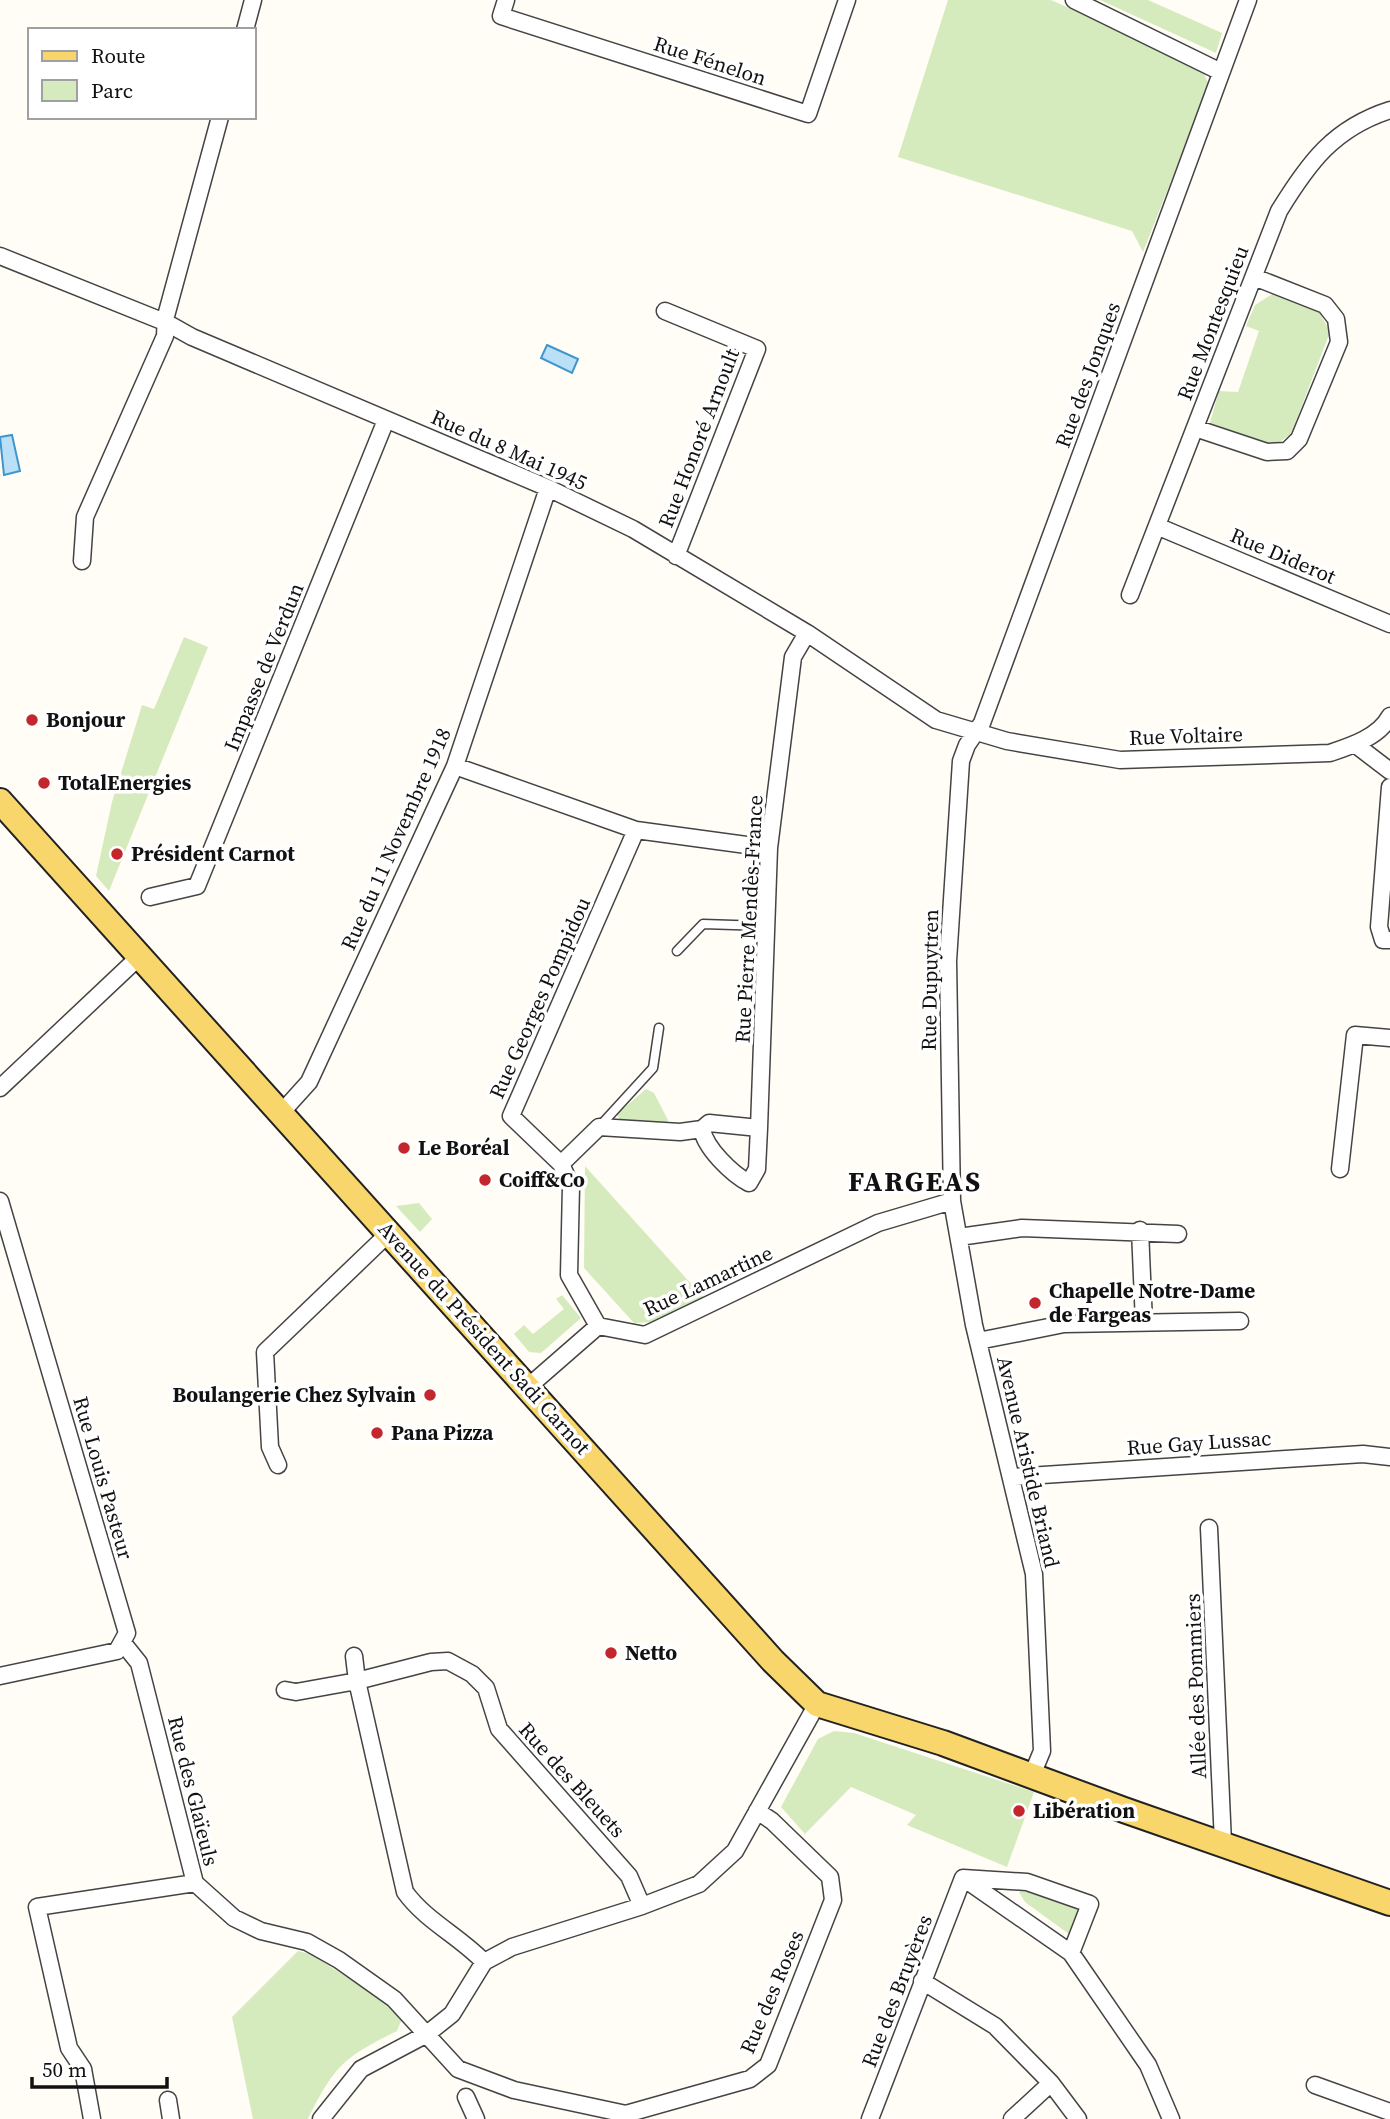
<svg xmlns="http://www.w3.org/2000/svg" width="1390" height="2119" font-family="'Source Serif 4',serif">
<style>
.green{fill:#d5ebbd}
.water{fill:#b9e0f7;stroke:#3f96cf;stroke-width:2}
.lines{fill:none;stroke-linecap:round;stroke-linejoin:round}
.service-casing{stroke:#444;stroke-width:11}
.minor-casing{stroke:#444;stroke-width:19}
.primary-casing{stroke:#222;stroke-width:28}
.service{stroke:#fff;stroke-width:8}
.minor{stroke:#fff;stroke-width:16}
.primary{stroke:#f9d66b;stroke-width:24}
.poi-dot{fill:#c4262e;stroke:#fff;stroke-width:2.5}
.labels{text-anchor:middle;stroke-width:7;stroke-linejoin:round;paint-order:stroke}
.street-label{font-size:21px;fill:#111;stroke:#fff}
.poi-label{font-size:21px;font-weight:bold;fill:#111;stroke:#fff;text-anchor:start}
.district-label{font-size:28px;font-weight:bold;letter-spacing:2px;fill:#111;stroke:#fff}
</style>
<rect width="100%" height="100%" fill="#fffdf5"/>
<!-- green -->
<path class="green" d="M948,0H1051L1201,67L1209,85L1143,252L1132,231L898,157Z
M1100,0H1148L1222,33L1216,53Z
M1274,293L1319,312L1330,332L1291,434L1274,446L1210,423L1219,391L1238,392L1259,331L1246,326L1255,305Z
M184,637L208,647L109,891L96,876L112,802L142,705L154,709Z
M646,1089L654,1093L668,1120L666,1125L620,1121L617,1114Z
M585,1166L703,1297L653,1322L634,1323L584,1268Z
M419,1203L432,1219L420,1232L396,1206Z
M562,1295L581,1318L541,1353L529,1352L514,1334L524,1325L533,1334L564,1309L556,1299Z
M834,1731L854,1733L1034,1792L1007,1867L907,1825L916,1815L851,1787L805,1834L781,1807L818,1739Z
M1026,1888L1083,1908L1073,1937L1025,1902L1019,1892Z
M298,1951L310,1954L390,2004L403,2016L397,2031C344,2057 334,2066 308,2119H253L232,2017Z"/>
<!-- water -->
<path class="water" d="M547,345L578,359L572,373L541,358Z
M12,435L20,471L4,475L0,437Z"/>
<g class="lines">
<!-- service casing -->
<g class="service-casing">
<path id="service" d="M677,951L703,924L767,926
M599,1127L653,1068L659,1028"/>
</g>
<!-- minor casing -->
<g class="minor-casing">
<path id="minor" d="M506,0L501,16L808,114L847,0
M1074,0L1221,72
M245,30L253,0
M0,256L167,323L192,337L548,488L633,529L807,633L936,720L1007,741L1120,760L1330,753C1351,746 1379,737 1390,716
M665,311L757,349L676,556
M1195,428L1267,452L1287,451L1299,439L1339,342L1336,319L1325,305L1254,277
M1159,527L1390,624
M82,561L85,517L165,336L166,316L220,117
M1130,595L1279,211C1309,162 1334,128 1390,110
M1356,745L1390,771
M455,766L636,830L769,848
M1390,787L1379,927L1383,940H1390
M150,897L197,886L386,420
M0,1088L140,956
M281,1113L309,1082L455,766L548,488
M759,1128L709,1123L702,1129C705,1148 732,1174 749,1183L757,1169L759,1128L769,848L793,657L807,633
M561,1164L599,1127L680,1132L702,1129
M1340,1169L1355,1035L1390,1038
M0,1201L127,1633L117,1651L0,1676
M1140,1230L1144,1323
M959,1237L1022,1228L1178,1234
M598,1326L569,1275L571,1186L561,1164L511,1116L636,830
M978,1341L1064,1324L1240,1321
M528,1387L598,1326L645,1335L878,1223L952,1201
M278,1465L270,1447L265,1352L389,1233
M1011,1477L1363,1454L1390,1457
M1209,1528L1223,1843
M123,1643L139,1663L195,1883L234,1918L261,1931L307,1942L339,1960L394,1999L458,2069L514,2090L626,2114L750,2079L768,2065L833,1900L830,1877L772,1821L757,1811
M285,1690L296,1692L357,1681L354,1656
M1032,1775L1042,1751L1034,1574L974,1325L952,1201L948,961L961,761L967,745L982,723L1248,0
M1071,1953L1090,1904L1027,1882L963,1878L1071,1953L1148,2065L1171,2119
M484,1962C459,1936 426,1921 405,1892L357,1681L431,1662L448,1661L472,1674L486,1688L499,1729L629,1876L642,1906
M922,1981L995,2026L1051,2083L1078,2119
M1315,2085L1390,2112
M466,2097L476,2119
M168,2100L171,2119
M92,2119L83,2069L69,2048L37,1907L195,1883
M321,2119L361,2069L427,2034L452,2014L484,1962L512,1947L642,1906L699,1884L735,1851L817,1704
M870,2119L963,1878
M1012,2119L1051,2083"/>
</g>
<!-- primary casing -->
<g class="primary-casing">
<path id="primary" d="M0,801L773,1661L817,1704L943,1743L1124,1810L1390,1903"/>
</g>
<!-- service -->
<use href="#service" class="service"/>
<!-- minor -->
<use href="#minor" class="minor"/>
<!-- primary -->
<use href="#primary" class="primary"/>
</g>
<!-- markers -->
<g class="poi-dot">
<circle cx="32" cy="720" r="7"/>
<circle cx="44" cy="783" r="7"/>
<circle cx="117" cy="854" r="7"/>
<circle cx="404" cy="1148" r="7"/>
<circle cx="485" cy="1180" r="7"/>
<circle cx="1035" cy="1303" r="7"/>
<circle cx="430" cy="1395" r="7"/>
<circle cx="377" cy="1433" r="7"/>
<circle cx="611" cy="1653" r="7"/>
<circle cx="1019" cy="1811" r="7"/>
</g>
<g class="labels">
<!-- street labels -->
<g class="street-label">
<text transform="translate(710 61) rotate(18)" y="7">Rue Fénelon</text>
<text transform="translate(1213 323) rotate(-69)" y="7">Rue Montesquieu</text>
<text transform="translate(1088 375) rotate(-70)" y="7">Rue des Jonques</text>
<text transform="translate(699 438) rotate(-69)" y="7">Rue Honoré Arnoult</text>
<text transform="translate(509 450) rotate(24)" y="7">Rue du 8 Mai 1945</text>
<text transform="translate(1283 556) rotate(23)" y="7">Rue Diderot</text>
<text transform="translate(264 667) rotate(-68)" y="7">Impasse de Verdun</text>
<text transform="translate(1186 736) rotate(-2)" y="7">Rue Voltaire</text>
<text transform="translate(396 839) rotate(-66)" y="7">Rue du 11 Novembre 1918</text>
<text transform="translate(749 919) rotate(-87)" y="7">Rue Pierre Mendès-France</text>
<text transform="translate(930 980) rotate(-89)" y="7">Rue Dupuytren</text>
<text transform="translate(540 998) rotate(-66)" y="7">Rue Georges Pompidou</text>
<text transform="translate(708 1281) rotate(-25)" y="7">Rue Lamartine</text>
<text transform="translate(484 1338) rotate(48)" y="7">Avenue du Président Sadi Carnot</text>
<text transform="translate(1199 1443) rotate(-4)" y="7">Rue Gay Lussac</text>
<text transform="translate(1028 1462) rotate(77)" y="7">Avenue Aristide Briand</text>
<text transform="translate(103 1478) rotate(74)" y="7">Rue Louis Pasteur</text>
<text transform="translate(1196 1686) rotate(-92)" y="7">Allée des Pommiers</text>
<text transform="translate(572 1780) rotate(48)" y="7">Rue des Bleuets</text>
<text transform="translate(193 1791) rotate(76)" y="7">Rue des Glaïeuls</text>
<text transform="translate(897 1991) rotate(-69)" y="7">Rue des Bruyères</text>
<text transform="translate(772 1992) rotate(-67)" y="7">Rue des Roses</text>
</g>
<!-- poi labels -->
<g class="poi-label">
<text x="46" y="727">Bonjour</text>
<text x="58" y="790">TotalEnergies</text>
<text x="131" y="861">Président Carnot</text>
<text x="418" y="1155">Le Boréal</text>
<text x="499" y="1187">Coiff&amp;Co</text>
<text x="1049" y="1298">Chapelle Notre-Dame<tspan x="1049" dy="24">de Fargeas</tspan></text>
<text x="416" y="1402" text-anchor="end">Boulangerie Chez Sylvain</text>
<text x="391" y="1440">Pana Pizza</text>
<text x="625" y="1660">Netto</text>
<text x="1033" y="1818">Libération</text>
</g>
<!-- district labels -->
<g class="district-label">
<text x="915" y="1191">FARGEAS</text>
</g>
</g>
<!-- legend -->
<rect x="28" y="28" width="228" height="91" fill="#ffffff" stroke="#a0a0a0" stroke-width="2"/>
<rect x="42" y="51" width="35" height="10" fill="#f9d66b" stroke="#a0a0a0" stroke-width="2"/>
<text x="91" y="63" font-size="21" fill="#111111">Route</text>
<rect x="42" y="80" width="35" height="21" fill="#d5ebbd" stroke="#a0a0a0" stroke-width="2"/>
<text x="91" y="98" font-size="21" fill="#111111">Parc</text>
<!-- scale -->
<path d="M32 2077v10h135v-10" fill="none" stroke="#111111" stroke-width="3.5"/>
<text x="42" y="2077" font-size="21" fill="#111111" stroke="#ffffff" stroke-width="5" paint-order="stroke">50 m</text>
</svg>
